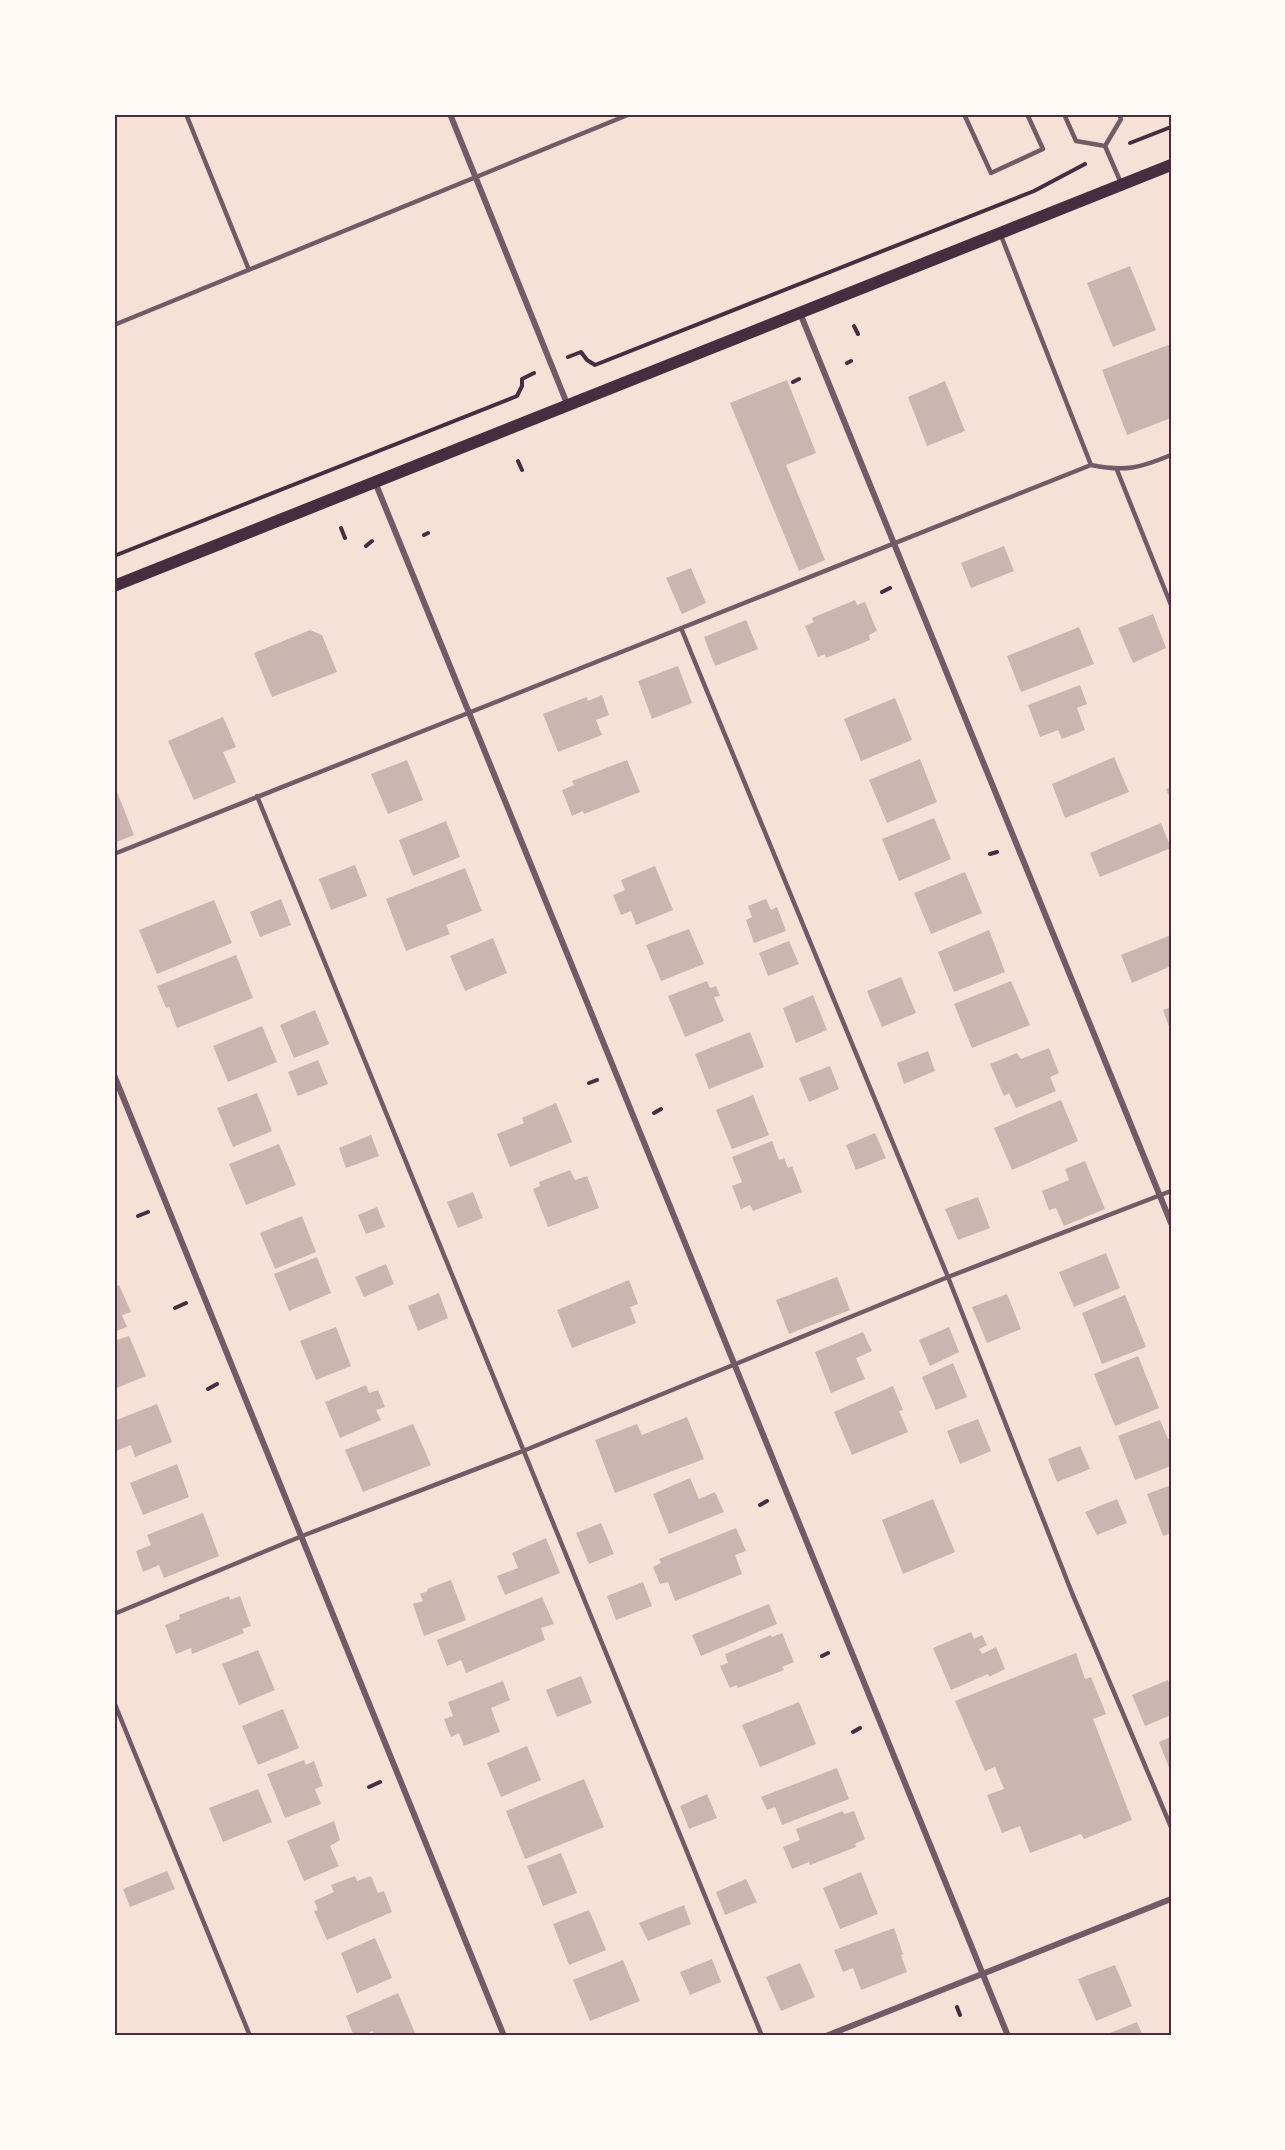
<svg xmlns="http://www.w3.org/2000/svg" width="1285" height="2150" font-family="'Titillium Web',sans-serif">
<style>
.building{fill:#ccb4b1}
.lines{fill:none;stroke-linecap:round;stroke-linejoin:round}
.path{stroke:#4a2c40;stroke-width:4}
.service{stroke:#755966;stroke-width:4.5}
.minor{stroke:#755966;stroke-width:6}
.secondary{stroke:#4a2c40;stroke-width:12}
.neatline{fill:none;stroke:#4a2c40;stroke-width:2}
</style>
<rect width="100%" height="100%" fill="#f7e1d7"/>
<!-- building -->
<path class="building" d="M1130,266L1156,330L1113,347L1087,283Z
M1171,344V418L1127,435L1102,370Z
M787,380L816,453L786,465L825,560L799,571L730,403Z
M945,381L965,431L927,446L908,397Z
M1004,546L1014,571L971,588L961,563Z
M691,568L706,603L682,614L666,578Z
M855,600L857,605L865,602L877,631L869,635L870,640L826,658L825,654L818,657L805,626L814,622L812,618Z
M1153,614L1166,648L1133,663L1118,628Z
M746,620L758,649L715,666L704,637Z
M1079,627L1094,664L1021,692L1007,656Z
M310,630L322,635L337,672L272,697L254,653Z
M678,666L692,703L652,719L638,681Z
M1080,685L1087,704L1077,708L1085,730L1062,739L1058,730L1040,737L1028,705Z
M602,695L609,715L596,720L602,735L558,752L543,714L587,697L588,701Z
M895,698L912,740L861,761L844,719Z
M223,717L236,747L223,752L236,782L194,800L168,741Z
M1114,757L1129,792L1065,818L1052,784Z
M920,759L937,802L887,823L869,780Z
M407,760L423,800L388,814L371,774Z
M627,760L640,792L584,814L583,811L572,816L562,790L574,785L572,781Z
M114,784L134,835L114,843Z
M1171,787V801L1166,789Z
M934,818L951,859L899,881L882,839Z
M446,821L460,857L413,876L399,840Z
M1161,823L1171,848L1100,877L1090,853Z
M355,865L367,896L331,910L319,879Z
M655,866L673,910L636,925L631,911L621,915L613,895L625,890L621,880Z
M465,868L482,911L446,925L450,934L406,951L386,899Z
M965,872L982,913L931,934L914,893Z
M281,899L291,925L260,937L250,912Z
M766,899L771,910L777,907L786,931L754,943L746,920L752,917L748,906Z
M214,900L232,943L157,974L139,930Z
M689,929L704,964L661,981L646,945Z
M989,930L1005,972L954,992L938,952Z
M1171,935V966L1132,983L1121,955Z
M493,938L507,973L465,991L450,956Z
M789,941L799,964L768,976L759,953Z
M236,955L253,998L177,1028L169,1007L166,1008L157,986Z
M901,977L916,1013L882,1027L867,991Z
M707,981L710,988L716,986L720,996L714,997L724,1021L685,1037L668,996Z
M1011,981L1030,1025L972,1048L954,1004Z
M813,995L827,1030L796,1043L783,1008Z
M1171,1007V1032L1163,1010Z
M315,1010L329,1044L294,1058L280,1025Z
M262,1026L277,1062L228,1082L213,1046Z
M750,1032L764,1067L709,1089L695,1054Z
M1049,1048L1059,1073L1050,1077L1056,1091L1016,1108L1009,1093L1004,1096L990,1064L1017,1053L1021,1059Z
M928,1051L935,1071L904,1084L897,1063Z
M318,1060L328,1084L298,1096L288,1072Z
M830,1066L839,1089L809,1102L799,1078Z
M257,1093L272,1131L233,1147L217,1108Z
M753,1095L769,1135L732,1149L716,1110Z
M1061,1100L1078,1141L1012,1170L994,1128Z
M556,1103L572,1142L510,1167L497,1134L524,1123L522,1118Z
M875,1133L886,1158L856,1170L846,1145Z
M371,1135L379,1156L346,1168L339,1148Z
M772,1141L779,1160L784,1158L788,1168L792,1166L802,1192L753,1211L750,1205L741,1209L732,1186L742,1182L732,1157Z
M279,1144L296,1185L246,1205L229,1164Z
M1085,1161L1105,1209L1064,1226L1056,1208L1049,1210L1042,1191L1069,1180L1065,1169Z
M570,1170L575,1180L587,1176L599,1208L548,1227L533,1189L540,1186L539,1182Z
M473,1192L483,1218L458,1228L447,1202Z
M978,1197L990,1228L958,1240L945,1209Z
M377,1207L385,1227L366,1234L358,1215Z
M302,1216L316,1252L275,1269L260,1233Z
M1106,1253L1120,1288L1074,1307L1059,1272Z
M317,1257L331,1293L289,1311L274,1274Z
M386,1264L394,1284L364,1297L355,1277Z
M837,1277L850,1310L789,1334L776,1300Z
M629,1280L638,1304L630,1307L636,1323L572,1348L557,1310Z
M119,1285L131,1312L122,1315L127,1327L114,1332V1287Z
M439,1293L448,1318L418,1331L408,1306Z
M1007,1294L1021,1329L987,1343L972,1307Z
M1125,1295L1146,1347L1102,1364L1082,1313Z
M336,1327L351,1366L316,1380L300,1341Z
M949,1327L959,1352L930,1366L919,1340Z
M863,1332L872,1351L856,1358L865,1379L831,1393L815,1352Z
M129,1336L146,1376L114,1389V1341Z
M1138,1356L1159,1408L1115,1426L1094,1374Z
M953,1363L967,1397L936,1410L922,1377Z
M366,1385L369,1393L378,1390L385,1407L376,1410L381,1420L340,1438L325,1402Z
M893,1386L903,1410L899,1411L908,1432L852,1455L834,1412Z
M157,1404L172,1442L135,1457L131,1445L116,1451L114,1446V1421Z
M687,1417L704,1459L615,1493L595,1440L637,1424L642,1435Z
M978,1419L991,1451L960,1464L947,1431Z
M1160,1420L1168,1439L1171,1438V1466L1135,1480L1118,1436Z
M413,1424L431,1465L363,1492L345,1450Z
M1080,1446L1090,1469L1057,1482L1048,1459Z
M177,1464L189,1497L143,1515L130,1483Z
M690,1478L699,1499L715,1492L724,1512L669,1534L653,1494Z
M1171,1485V1533L1163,1536L1147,1494Z
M933,1499L955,1552L903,1574L882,1520Z
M1117,1499L1127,1523L1097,1535L1085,1512Z
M203,1513L219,1556L164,1578L159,1565L143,1572L136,1551L151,1545L147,1535Z
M601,1523L614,1554L589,1564L576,1533Z
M736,1528L746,1551L735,1555L742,1574L675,1601L668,1582L660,1584L653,1567L661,1563L659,1559Z
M546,1538L560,1573L505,1595L497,1576L518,1568L512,1553Z
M451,1580L466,1620L424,1636L413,1604L423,1601L420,1594L428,1591L427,1589Z
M643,1582L652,1606L616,1620L607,1596Z
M229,1596L230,1600L240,1596L251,1626L242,1629L244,1633L192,1654L191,1648L176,1654L165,1625L180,1619L179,1615Z
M542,1597L554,1624L541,1628L545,1640L466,1673L461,1660L447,1666L437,1640Z
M769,1604L777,1624L701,1656L692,1635Z
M971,1632L974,1639L982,1635L987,1645L979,1649L982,1654L996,1647L1005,1669L989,1677L988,1674L951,1690L933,1648Z
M782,1633L794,1662L782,1667L784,1670L738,1688L737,1685L730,1688L720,1666L728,1663L725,1654L771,1635L772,1637Z
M258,1650L275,1690L239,1705L222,1664Z
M1076,1653L1085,1679L1091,1677L1106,1714L1093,1719L1132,1820L1084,1839L1081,1834L1030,1853L1020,1826L1002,1833L987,1795L1004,1789L995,1767L985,1771L955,1701Z
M581,1676L592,1703L557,1717L546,1690Z
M1168,1680L1171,1688V1715L1145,1726L1132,1695Z
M503,1681L510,1700L491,1708L500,1732L464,1746L459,1733L451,1737L444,1719L453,1716L448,1702Z
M799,1702L816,1744L760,1767L742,1725Z
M283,1709L299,1748L258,1765L242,1726Z
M1171,1737V1773L1159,1742Z
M527,1746L541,1780L501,1797L487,1763Z
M304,1760L306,1765L314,1761L323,1786L315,1789L321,1804L285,1818L267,1774Z
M837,1768L849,1799L782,1825L775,1807L767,1810L761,1797Z
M584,1779L604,1827L525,1859L506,1811Z
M258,1789L272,1822L223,1842L209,1808Z
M707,1794L717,1818L689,1829L680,1806Z
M843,1811L844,1814L854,1811L865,1839L855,1844L856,1847L810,1865L809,1862L792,1869L783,1847L800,1840L796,1829Z
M334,1821L340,1840L330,1846L339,1866L304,1881L287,1841Z
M561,1853L577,1893L543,1906L527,1866Z
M167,1871L175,1889L130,1907L123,1889Z
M861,1872L878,1914L840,1929L823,1888Z
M355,1876L357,1881L371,1876L378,1893L384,1891L392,1912L327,1940L314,1911L318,1910L314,1901L334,1892L331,1885Z
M746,1879L757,1902L725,1915L716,1892Z
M684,1905L691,1924L648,1941L639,1923Z
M589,1910L606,1950L569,1965L553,1924Z
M894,1928L903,1954L901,1955L907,1972L861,1990L853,1968L843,1972L834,1950Z
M375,1938L392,1978L357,1993L341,1953Z
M712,1959L721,1982L690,1995L680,1972Z
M623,1960L640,2001L590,2021L573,1980Z
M800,1963L815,1997L781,2011L766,1977Z
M1115,1965L1132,2006L1096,2021L1078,1979Z
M398,1993L415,2033L409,2036H374L373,2031L362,2036H354L346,2016Z
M1137,2022L1143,2036H1103Z"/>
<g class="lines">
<!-- path -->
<path class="path" d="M1130,143L1171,127
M854,326L858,334
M568,357L581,352L587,360L595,365L1034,191L1085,164
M847,363L851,361
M793,382L799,379
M518,461L522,470
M341,528L345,538
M424,535L428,533
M366,546L372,541
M114,556L517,396L522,386V379L534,373
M882,592L890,588
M990,854L997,852
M589,1083L597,1080
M654,1113L661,1109
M138,1216L148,1212
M175,1308L186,1303
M208,1389L217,1384
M760,1505L767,1501
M822,1656L828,1653
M853,1732L860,1728
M369,1787L380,1782
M957,2007L960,2015"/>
<!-- service -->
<path class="service" d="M186,114L249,270
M964,114L991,173L1043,149L1027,114
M1064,114L1076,141L1105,146
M1105,146L1121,183
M1105,146L1121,119L1119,114
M1000,233L1091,465
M114,325L630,114
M1117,470L1171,605
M681,628L948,1277L1072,1593L1171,1827
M257,796L762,2036
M114,854L1091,465C1125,472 1140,468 1171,455
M114,1614L302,1536L523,1451L948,1277L1171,1191
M114,1702L250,2036"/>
<!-- minor -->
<path class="minor" d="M450,114L568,406
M800,313L1171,1223
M375,482L1008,2036
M114,1075L504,2036
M826,2036L1171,1899"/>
<!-- secondary -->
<path class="secondary" d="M114,586L1171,165"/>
</g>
<!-- border -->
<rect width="1285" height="2150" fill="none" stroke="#fffaf5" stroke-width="231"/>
<rect x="116" y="116" width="1054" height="1918" class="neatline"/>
</svg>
